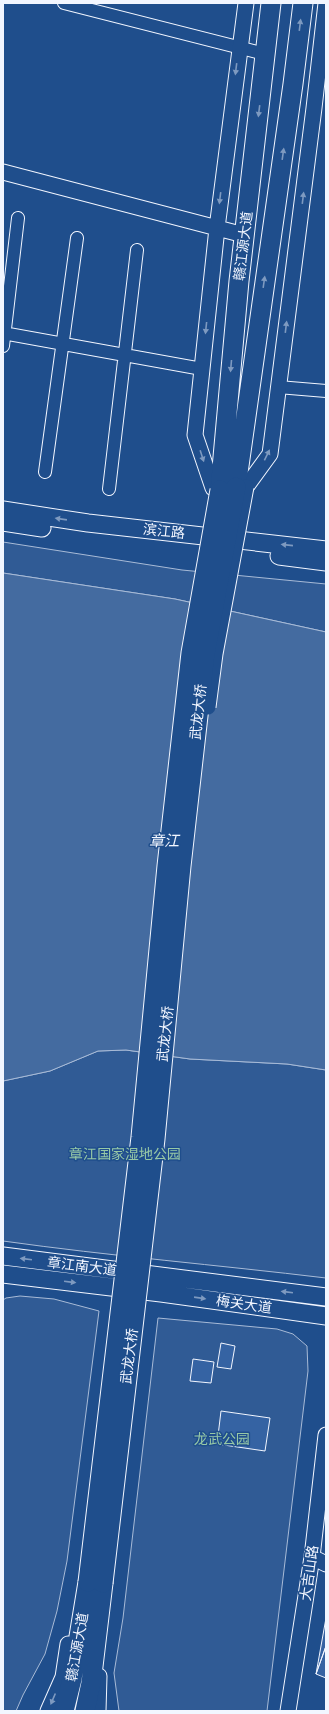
<svg xmlns="http://www.w3.org/2000/svg" width="329" height="1714" font-family="Commissioner,'Noto Sans SC',sans-serif">
<style>
.green{fill:#305b95;stroke:#a8bbd7}
.water{fill:#446ba0;stroke:#a8bbd7}
.building{fill:#3563a3;stroke:#f2f6ff}
.lines{fill:none;stroke-linecap:round;stroke-linejoin:round}
.minor-casing{stroke:#f2f6ff;stroke-width:14}
.tertiary-casing{stroke:#f2f6ff;stroke-width:17}
.secondary-casing{stroke:#f2f6ff;stroke-width:19}
.primary-casing{stroke:#f2f6ff;stroke-width:21}
.minor{stroke:#1f4e8c;stroke-width:12}
.tertiary{stroke:#1f4e8c;stroke-width:15}
.secondary{stroke:#1f4e8c;stroke-width:17}
.primary{stroke:#1f4e8c;stroke-width:19}
.tertiary-bridge-casing{stroke:#f2f6ff;stroke-width:17;stroke-linecap:butt}
.primary-bridge-casing{stroke:#f2f6ff;stroke-width:21;stroke-linecap:butt}
.tertiary-bridge{stroke:#1f4e8c;stroke-width:15}
.primary-bridge{stroke:#1f4e8c;stroke-width:19}
.oneway{fill:#7e9ac0}
.labels{text-anchor:middle;stroke-width:3;stroke-linejoin:round;paint-order:stroke}
.street-label{font-size:14px;fill:#f2f6ff;stroke:#1f4e8c}
.park-label{font-size:14px;fill:#97c8a6;stroke:#1f4e8c}
.water-label{font-size:15px;font-style:italic;fill:#f2f6ff;stroke:#1f4e8c}
</style>
<rect width="100%" height="100%" fill="#1f4e8c"/>
<!-- green -->
<path class="green" d="M3,542L182,570L326,584V632L175,599L3,573Z
M126,1050L190,1059L287,1064L326,1070V1278C218,1265 110,1256 3,1241V1081L50,1071L98,1051Z
M20,1296L54,1299L99,1311L67,1561L57,1611L45,1654L23,1695L16,1711H3V1300L6,1298Z
M158,1318L277,1329L293,1334L307,1346L308,1371L267,1711H119L114,1673L123,1618Z"/>
<!-- water -->
<path class="water" d="M3,573L175,599L326,632V1070L287,1064L190,1059L126,1050L98,1051L50,1071L3,1081Z"/>
<!-- building -->
<path class="building" d="M221,1343L235,1346L231,1369L217,1367Z
M193,1359L214,1362L211,1383L190,1381Z
M221,1411L270,1418L265,1451L217,1444Z
M326,1618V1646L316,1674Z
M326,1646V1678L316,1674Z"/>
<g class="lines">
<!-- minor casing -->
<g class="minor-casing">
<path id="minor" d="M64,3L265,54
M3,333L202,369
M3,346L18,218
M278,387L326,391
M45,472L77,238
M109,489L137,250"/>
</g>
<!-- tertiary casing -->
<g class="tertiary-casing">
<path id="tertiary" d="M3,172L244,235
M246,487L270,454L314,108L326,3
M213,488L195,435L217,228L246,3
M312,1557L326,1564
M48,1711L63,1677L68,1644
M98,1711L99,1676
M288,1711L312,1557L326,1435"/>
</g>
<!-- secondary casing -->
<g class="secondary-casing">
<path id="secondary" d="M3,510L88,523L326,550
M3,522L42,528
M279,556L326,562
M3,1256L326,1297
M3,1274L161,1293L326,1316"/>
</g>
<!-- primary casing -->
<g class="primary-casing">
<path id="primary" d="M236,487L293,84L303,3
M220,490L239,281L271,3
M64,1711L72,1679L88,1582
M85,1711L91,1683L103,1583"/>
</g>
<!-- minor -->
<use href="#minor" class="minor"/>
<!-- tertiary -->
<use href="#tertiary" class="tertiary"/>
<!-- secondary -->
<use href="#secondary" class="secondary"/>
<!-- primary -->
<use href="#primary" class="primary"/>
<!-- tertiary-bridge casing -->
<g class="tertiary-bridge-casing">
<path id="tertiary-bridge" d="M208,707L215,654L246,487"/>
</g>
<!-- primary-bridge casing -->
<g class="primary-bridge-casing">
<path id="primary-bridge" d="M88,1582L141,1137L167,866L191,653L220,490
M103,1583L155,1139L181,866L205,654L236,487"/>
</g>
<!-- tertiary-bridge -->
<use href="#tertiary-bridge" class="tertiary-bridge"/>
<!-- primary-bridge -->
<use href="#primary-bridge" class="primary-bridge"/>
</g>
<!-- one-way arrows -->
<defs><path id="oneway-solid" d="M-6-.8H1V-3.2L6.5 0L1 3.2V.8H-6Z"/></defs>
<g class="oneway">
<use href="#oneway-solid" transform="translate(300 25) rotate(-83)"/>
<use href="#oneway-solid" transform="translate(236 69) rotate(97)"/>
<use href="#oneway-solid" transform="translate(259 111) rotate(97)"/>
<use href="#oneway-solid" transform="translate(283 154) rotate(-82)"/>
<use href="#oneway-solid" transform="translate(220 198) rotate(97)"/>
<use href="#oneway-solid" transform="translate(303 198) rotate(-83)"/>
<use href="#oneway-solid" transform="translate(264 282) rotate(-82)"/>
<use href="#oneway-solid" transform="translate(286 327) rotate(-83)"/>
<use href="#oneway-solid" transform="translate(206 328) rotate(96)"/>
<use href="#oneway-solid" transform="translate(231 366) rotate(95)"/>
<use href="#oneway-solid" transform="translate(267 455) rotate(-64)"/>
<use href="#oneway-solid" transform="translate(202 456) rotate(72)"/>
<use href="#oneway-solid" transform="translate(61 519) rotate(-172)"/>
<use href="#oneway-solid" transform="translate(287 545) rotate(-174)"/>
<use href="#oneway-solid" transform="translate(26 1259) rotate(-173)"/>
<use href="#oneway-solid" transform="translate(70 1282) rotate(7)"/>
<use href="#oneway-solid" transform="translate(287 1292) rotate(-173)"/>
<use href="#oneway-solid" transform="translate(200 1298) rotate(8)"/>
<use href="#oneway-solid" transform="translate(53 1699) rotate(113)"/>
</g>
<g class="labels">
<!-- street labels -->
<g class="street-label">
<text transform="translate(243 246) rotate(-83)" y="5">赣江源大道</text>
<text transform="translate(164 531) rotate(6)" y="5">滨江路</text>
<text transform="translate(198 712) rotate(-84)" y="5">武龙大桥</text>
<text transform="translate(165 1034) rotate(-84)" y="5">武龙大桥</text>
<text transform="translate(82 1266) rotate(7)" y="5">章江南大道</text>
<text transform="translate(244 1304) rotate(8)" y="5">梅关大道</text>
<text transform="translate(129 1356) rotate(-83)" y="5">武龙大桥</text>
<text transform="translate(309 1573) rotate(-82)" y="5">大吉山路</text>
<text transform="translate(77 1647) rotate(-80)" y="5">赣江源大道</text>
</g>
<!-- park labels -->
<g class="park-label">
<text x="125" y="1159">章江国家湿地公园</text>
<text x="222" y="1444">龙武公园</text>
</g>
<!-- water labels -->
<g class="water-label">
<text x="164" y="846">章江</text>
</g>
</g>
<!-- border -->
<rect width="329" height="1714" fill="none" stroke="#f2f6ff" stroke-width="8"/>
</svg>
